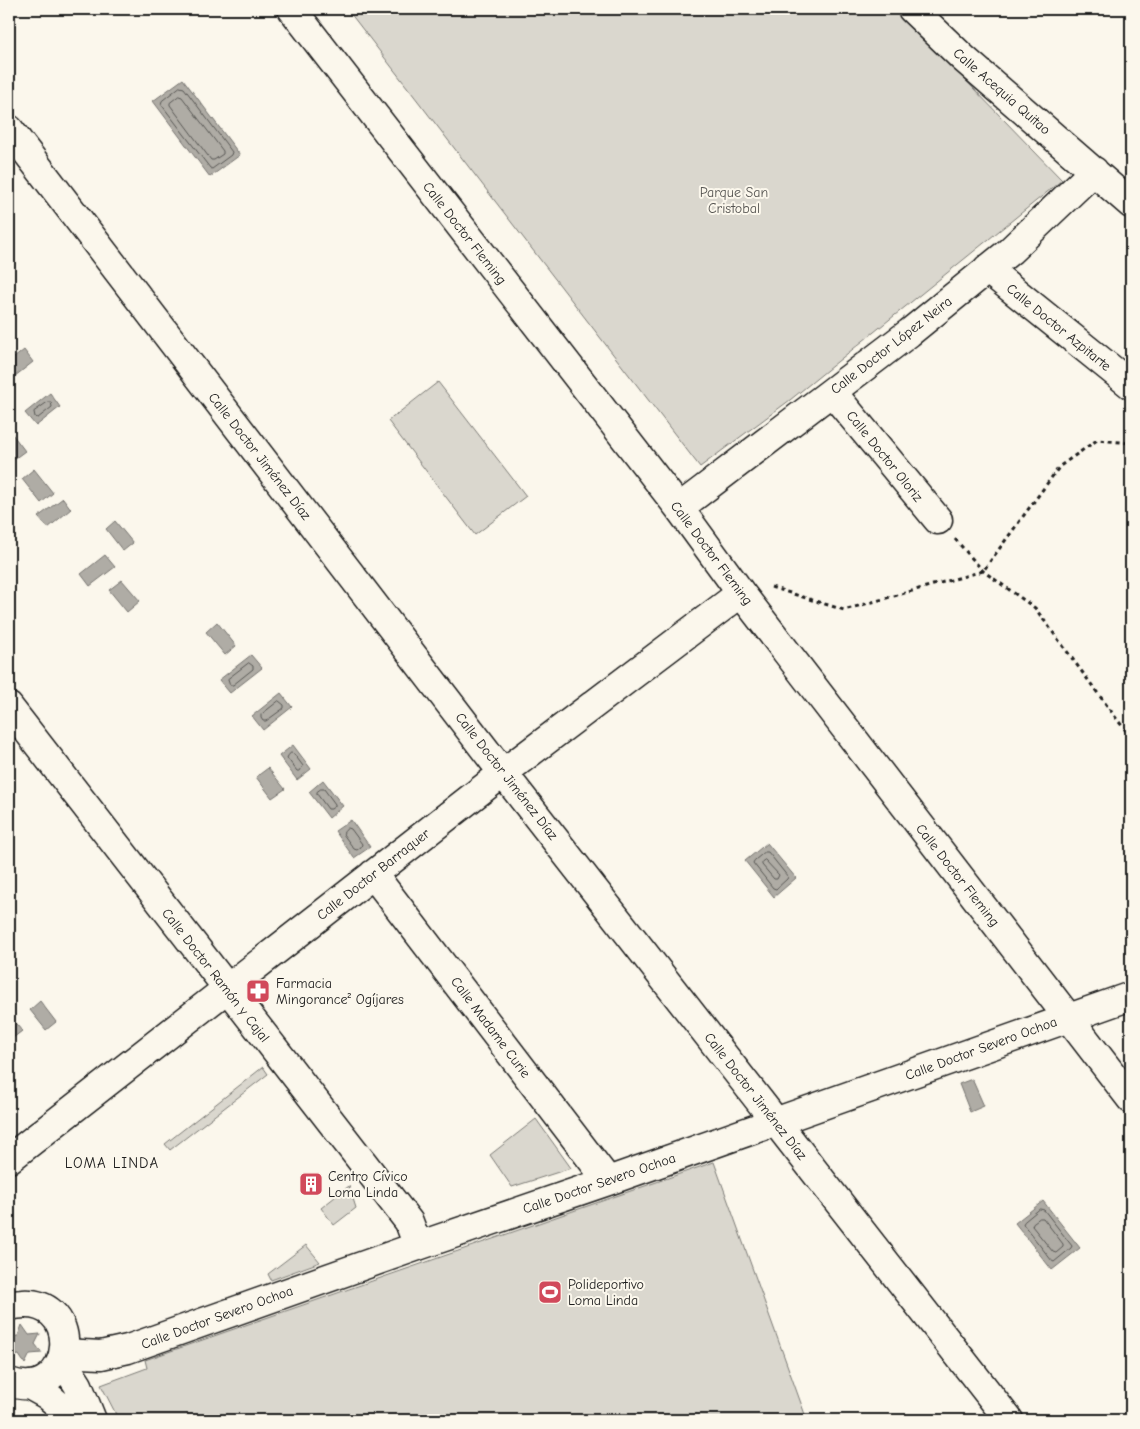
<svg xmlns="http://www.w3.org/2000/svg" width="1140" height="1429" font-family="'Comic Neue',sans-serif">
<style>
.green{fill:#dad7ce;stroke:#7b7a75}
.water{fill:#afaca5;stroke:#74726e}
.lines{fill:none;stroke-linecap:round;stroke-linejoin:round}
.shore{stroke:#575653;stroke-width:1}
.street-casing{stroke:#1c1c1c;stroke-width:31}
.secondary-casing{stroke:#1c1c1c;stroke-width:31}
.path{stroke:#1c1c1c;stroke-width:3;stroke-dasharray:4 4;stroke-linecap:butt}
.street{stroke:#fbf7ec;stroke-width:28}
.secondary{stroke:#fbf7ec;stroke-width:28}
.labels{text-anchor:middle;stroke-width:4;stroke-linejoin:round;paint-order:stroke}
.street-label{font-size:14px;fill:#1c1c1c;stroke:#fbf7ec}
.park-label{font-size:14px;fill:#555451;stroke:#fbf7ec}
.poi-label{font-size:14px;fill:#1c1c1c;stroke:#fbf7ec;text-anchor:start}
.neighbourhood-label{font-size:15px;letter-spacing:1px;fill:#1c1c1c;stroke:#fbf7ec}
</style>
<rect width="100%" height="100%" fill="#fbf7ec"/>
<filter id="ink" filterUnits="userSpaceOnUse"><feTurbulence type="fractalNoise" baseFrequency=".02" numOctaves="2"/><feDisplacementMap in="SourceGraphic" scale="10" xChannelSelector="R" yChannelSelector="G"/><feConvolveMatrix kernelMatrix="1 2 1 2 8 2 1 2 1" color-interpolation-filters="sRGB"/></filter>
<g filter="url(#ink)">
<!-- green -->
<path class="green" d="M347,9H893L944,58L1062,180L790,400L700,467Z
M438,382L526,496L475,535L388,421Z
M263,1067L268,1074L170,1150L165,1144Z
M536,1119L571,1168L512,1187L490,1155Z
M714,1162L807,1420H119L101,1385L147,1368L145,1360Z
M349,1186L356,1208L334,1225L321,1208Z
M306,1245L320,1262L271,1280L268,1274Z"/>
<!-- water -->
<path class="water" d="M183,79L240,155L210,177L153,101Z
M24,350L33,362L10,380L9,362Z
M50,393L60,407L36,426L25,413Z
M9,430L25,451L10,462L9,460Z
M34,469L53,493L41,503L22,479Z
M63,498L71,509L48,528L38,517Z
M115,521L133,543L123,551L106,529Z
M105,555L115,567L90,586L81,574Z
M122,580L140,601L127,612L109,590Z
M217,622L236,646L225,655L206,632Z
M251,655L262,668L230,693L219,680Z
M281,693L292,707L263,730L252,716Z
M293,745L311,769L297,780L279,756Z
M268,768L285,789L272,798L256,777Z
M323,780L343,806L329,818L309,792Z
M351,820L370,847L354,858L335,831Z
M767,843L796,878L774,897L745,861Z
M40,1001L56,1022L46,1030L30,1010Z
M12,1019L22,1031L9,1041V1022Z
M972,1079L984,1106L970,1112L959,1084Z
M1043,1201L1080,1248L1052,1270L1015,1223Z
M22,1325L29,1335L40,1334L35,1344L42,1353L30,1354L25,1364L19,1355L9,1357L13,1346L9,1341V1337L18,1336Z"/>
<g class="lines">
<!-- shore -->
<path class="shore" d="M180,87L184,88L232,152L231,155L212,169L210,168L161,104L162,101Z
M179,96L182,97L223,151V154L214,160H211L170,105V103Z
M48,402H51L52,407L38,418L35,417L34,412Z
M249,663L253,666V669L233,685H230L228,679Z
M279,701L284,705V708L266,721H263L261,718V715Z
M291,753L294,754L303,766L300,771H297L287,758L288,756Z
M321,789H324L335,804V806L331,809H328L317,794V792Z
M348,828L351,829L362,844L361,847L357,850L354,849L343,834L344,832Z
M765,852H768L788,877L787,879L776,889L773,888L753,863L754,861Z
M765,860L779,875L777,879H774L762,865V862Z
M1040,1209L1044,1210L1072,1246L1071,1248L1054,1262L1052,1261L1023,1224L1024,1222Z
M1040,1218H1043L1063,1244V1247L1056,1253L1053,1252L1032,1226L1033,1223Z"/>
<!-- street casing -->
<g class="street-casing">
<path id="street" d="M292,9L679,508L741,593L1131,1099
M912,9L963,58L1131,204
M9,129L503,773L1009,1420
M987,269L1131,385
M832,392L938,520
M679,508L909,333L1010,251L1094,171
M9,707L409,1222L418,1246
M373,874L608,1181
M9,1159L503,773L741,593
M64,1353L101,1355L128,1349L418,1246L608,1181L1131,996"/>
</g>
<!-- secondary casing -->
<g class="secondary-casing">
<path id="secondary" d="M9,1306C88,1287 77,1406 9,1382
M62,1360L78,1385L92,1420
M29,1385L47,1395L76,1420"/>
</g>
<!-- path -->
<path class="path" d="M955,539L983,571L1035,608L1119,722L1131,737
M771,587L844,610L983,571L1060,466L1097,440L1131,443"/>
<!-- street -->
<use href="#street" class="street"/>
<!-- secondary -->
<use href="#secondary" class="secondary"/>
</g>
</g>
<!-- icons -->
<defs>
<g id="pharmacy-square" transform="scale(1.25)"><rect x="-9" y="-9" width="18" height="18" rx="4" fill="#d1495b" stroke="#fbf7ec"/><path d="M-2-6h4v4h4v4h-4v4h-4v-4h-4v-4h4Z" fill="#fff"/></g>
<g id="building-square" transform="scale(1.25)"><rect x="-9" y="-9" width="18" height="18" rx="4" fill="#d1495b" stroke="#fbf7ec"/><path d="M-4-6H4V6H1V3H-1V6H-4ZM-2.5-4.3h1.7v1.8h-1.7ZM.8-4.3h1.7v1.8H.8ZM-2.5-1h1.7V.8h-1.7ZM.8-1h1.7V.8H.8Z" fill="#fff"/></g>
<g id="stadium-square" transform="scale(1.25)"><rect x="-9" y="-9" width="18" height="18" rx="4" fill="#d1495b" stroke="#fbf7ec"/><path d="M0-5a6.5 5 0 1 0 0 10a6.5 5 0 1 0 0-10ZM-3.5-1.8h7v3.6h-7Z" fill="#fff"/></g>
</defs>
<g fill-rule="evenodd">
<use href="#pharmacy-square" x="258" y="991"/>
<use href="#building-square" x="311" y="1184"/>
<use href="#stadium-square" x="550" y="1292"/>
</g>
<g class="labels">
<!-- street labels -->
<g class="street-label">
<text transform="translate(1002 91) rotate(41)" y="5">Calle Acequia Quitao</text>
<text transform="translate(465 233) rotate(52)" y="5">Calle Doctor Fleming</text>
<text transform="translate(1059 327) rotate(39)" y="5">Calle Doctor Azpitarte</text>
<text transform="translate(891 345) rotate(-38)" y="5">Calle Doctor López Neira</text>
<text transform="translate(260 456) rotate(52)" y="5">Calle Doctor Jiménez Díaz</text>
<text transform="translate(885 456) rotate(51)" y="5">Calle Doctor Oloriz</text>
<text transform="translate(712 553) rotate(53)" y="5">Calle Doctor Fleming</text>
<text transform="translate(507 776) rotate(52)" y="5">Calle Doctor Jiménez Díaz</text>
<text transform="translate(373 874) rotate(-38)" y="5">Calle Doctor Barraquer</text>
<text transform="translate(958 875) rotate(52)" y="5">Calle Doctor Fleming</text>
<text transform="translate(216 975) rotate(52)" y="5">Calle Doctor Ramón y Cajal</text>
<text transform="translate(491 1027) rotate(53)" y="5">Calle Madame Curie</text>
<text transform="translate(981 1048) rotate(-20)" y="5">Calle Doctor Severo Ochoa</text>
<text transform="translate(756 1096) rotate(52)" y="5">Calle Doctor Jiménez Díaz</text>
<text transform="translate(599 1183) rotate(-19)" y="5">Calle Doctor Severo Ochoa</text>
<text transform="translate(217 1317) rotate(-20)" y="5">Calle Doctor Severo Ochoa</text>
</g>
<!-- park labels -->
<g class="park-label">
<text x="734" y="197">Parque San<tspan x="734" dy="16">Cristobal</tspan></text>
</g>
<!-- poi labels -->
<g class="poi-label">
<text x="276" y="988">Farmacia<tspan x="276" dy="16">Mingorance² Ogíjares</tspan></text>
<text x="328" y="1181">Centro Cívico<tspan x="328" dy="16">Loma Linda</tspan></text>
<text x="568" y="1289">Polideportivo<tspan x="568" dy="16">Loma Linda</tspan></text>
</g>
<!-- neighbourhood labels -->
<g class="neighbourhood-label">
<text x="112" y="1168">LOMA LINDA</text>
</g>
</g>
<!-- margin -->
<rect width="1140" height="1429" fill="none" stroke="#fbf7ec" stroke-width="30"/>
<rect x="15" y="15" width="1110" height="1399" fill="none" stroke="#1c1c1c" stroke-width="2" filter="url(#ink)"/>
</svg>
